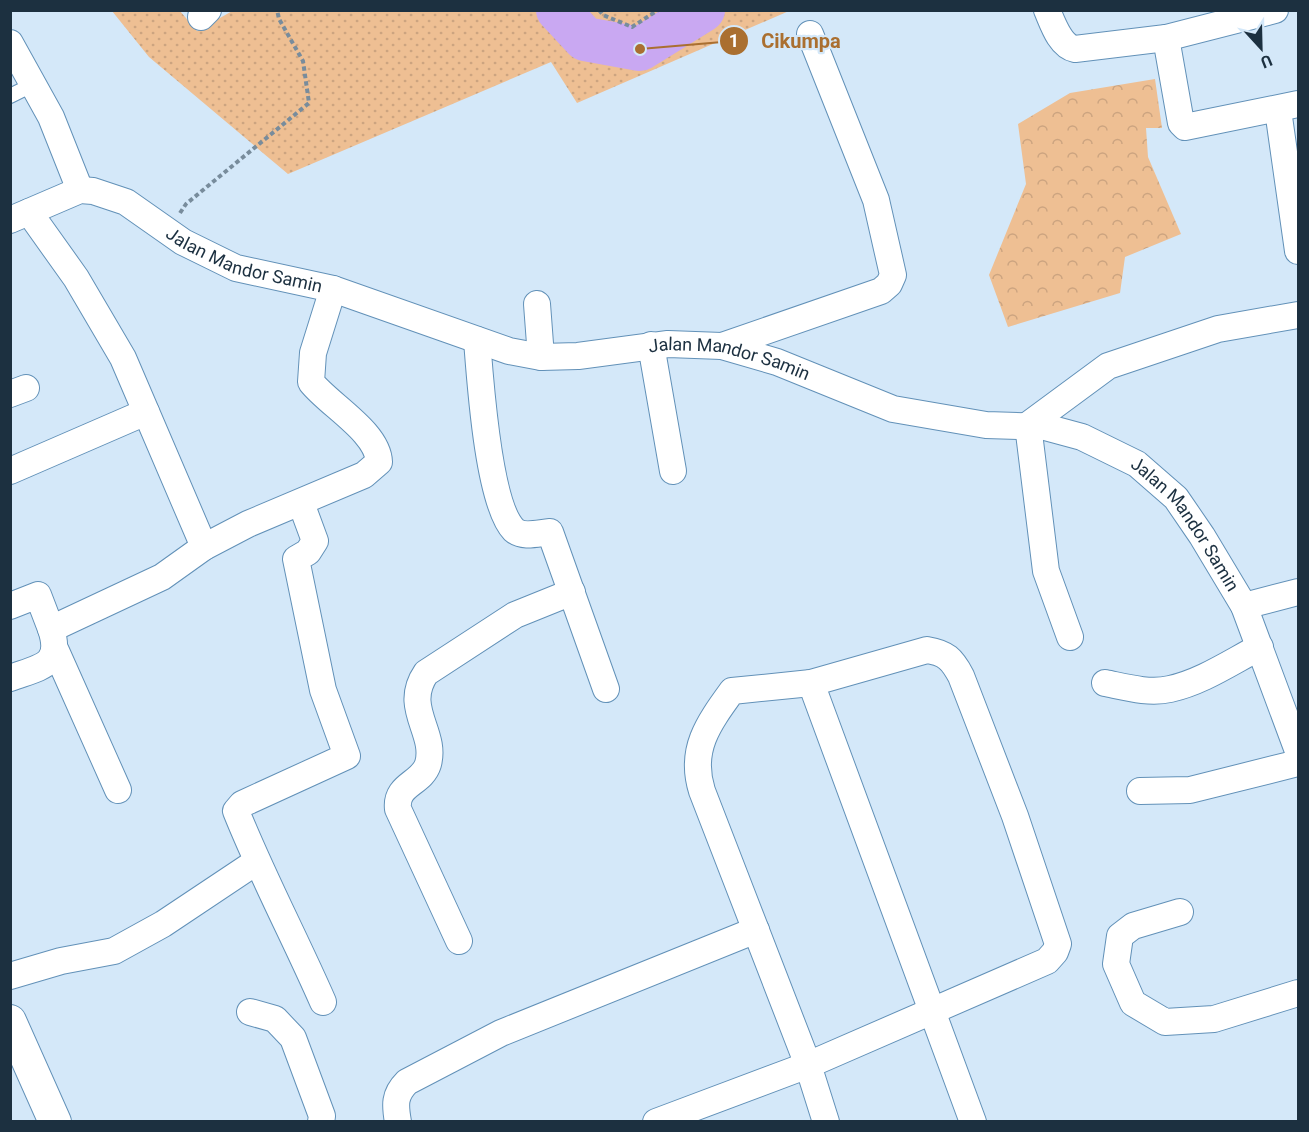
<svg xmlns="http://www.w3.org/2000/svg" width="1309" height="1132" font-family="Roboto,sans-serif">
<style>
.grass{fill:url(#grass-dots)}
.forest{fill:url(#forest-crowns)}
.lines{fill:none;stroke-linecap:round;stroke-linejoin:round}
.river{stroke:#c9a8f2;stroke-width:44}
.service-casing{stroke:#6291b8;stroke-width:16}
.minor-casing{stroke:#6291b8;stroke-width:28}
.tertiary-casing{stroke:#6291b8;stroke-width:34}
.path{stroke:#788c9c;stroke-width:4;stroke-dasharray:4.5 3;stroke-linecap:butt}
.service{stroke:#fff;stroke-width:14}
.minor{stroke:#fff;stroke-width:26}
.tertiary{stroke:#fff;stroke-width:32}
.labels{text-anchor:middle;stroke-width:4.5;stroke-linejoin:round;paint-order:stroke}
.street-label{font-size:18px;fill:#1c3040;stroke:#d4e8f9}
.leader{fill:none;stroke:#aa6f30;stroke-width:2}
.callout-dot{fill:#aa6f30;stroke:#d4e8f9;stroke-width:2}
.mark-label{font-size:18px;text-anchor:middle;font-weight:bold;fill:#fff}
.callout-label{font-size:20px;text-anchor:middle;font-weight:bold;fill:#aa6f30;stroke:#d4e8f9;stroke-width:4.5;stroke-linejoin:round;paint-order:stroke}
</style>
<defs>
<pattern id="grass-dots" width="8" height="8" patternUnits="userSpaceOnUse" patternTransform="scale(1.5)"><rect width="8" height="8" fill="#eebf93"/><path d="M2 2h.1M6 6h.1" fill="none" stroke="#cca480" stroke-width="1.8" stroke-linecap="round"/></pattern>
<pattern id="forest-crowns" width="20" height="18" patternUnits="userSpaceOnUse" patternTransform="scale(1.5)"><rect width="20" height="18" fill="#eebf93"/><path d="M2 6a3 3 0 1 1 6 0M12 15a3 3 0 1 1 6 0" fill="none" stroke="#cca480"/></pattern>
</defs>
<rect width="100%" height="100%" fill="#d4e8f9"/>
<!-- grass -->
<path class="grass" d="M234,10L789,11L577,103L551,62L288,174L149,57L112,11H180L197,31Z"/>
<!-- forest -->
<path class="forest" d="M1155,79L1162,128H1146L1148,157L1181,234L1125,257L1120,293L1008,327L989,275L1026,184L1018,124L1070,93Z"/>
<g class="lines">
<!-- river -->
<path class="river" d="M558,10L585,39L640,49L703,10"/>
<!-- service casing -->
<g class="service-casing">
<path id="service" d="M10,96L34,84"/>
</g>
<!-- minor casing -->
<g class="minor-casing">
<g id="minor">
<path d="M1047,10C1053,24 1060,46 1075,49L1166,38L1275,10"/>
<path d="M201,17L208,10"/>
<path d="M1166,38L1181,123L1185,127L1298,104"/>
<path d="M10,43L51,117L80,190"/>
<path d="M1278,110L1298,251"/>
<path d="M29,212L76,278L123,358L204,547"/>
<path id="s1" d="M10,220L80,190L93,191L126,202L183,242L236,268L333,289L509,351L541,357L578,356L668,344L722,346L777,362L893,409L986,425L1045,427L1082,437L1137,464L1176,498L1202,536L1244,606L1298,751"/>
<path d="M537,304L541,357"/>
<path d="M477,340C480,378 488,504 514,530C523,538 538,533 550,532L606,689"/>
<path d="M651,345L673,471"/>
<path d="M722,346L881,291L889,284L893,275L876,200L810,34"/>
<path d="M10,394L26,388"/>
<path d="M10,471L146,412"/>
<path d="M301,503L315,541L308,552L296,559L323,690L347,756L242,804L236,811C262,876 295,938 323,1002"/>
<path d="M10,606L38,595L51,629"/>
<path d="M1244,606L1298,592"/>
<path d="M1070,637L1046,571L1028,425L1108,366L1218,329L1298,315"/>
<path d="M56,651L118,790"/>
<path d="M10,678C40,667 63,666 51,629L162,577L204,547L248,524L364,475L379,462C378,432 329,405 311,382L313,353L333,289"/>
<path d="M811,683L973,1122"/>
<path d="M1105,683C1125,687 1149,694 1170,689C1202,682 1231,662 1260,647"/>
<path d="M1140,791L1190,790L1298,763"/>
<path d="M1180,912L1133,926L1120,936L1116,964L1133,1003L1165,1022L1214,1019L1298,993"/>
<path d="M459,941L398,809C395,784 422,784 428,764C437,732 402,708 426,673L515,615L572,592"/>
<path d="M10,976L61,961L114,951L163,924L256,862"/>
<path d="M250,1012L275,1019L293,1038L322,1116L321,1122"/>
<path d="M398,1122C395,1105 394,1095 407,1082L501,1033L756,930"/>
<path d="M656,1122L808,1065L1047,961L1055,952L1058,944L1015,816L961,676C952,659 946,653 927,650L811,683L732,691C708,724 689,750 702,791L808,1065L826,1122"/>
</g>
</g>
<!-- tertiary casing -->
<g class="tertiary-casing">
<path id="tertiary" d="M10,1021L55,1122"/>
</g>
<!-- path -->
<path class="path" d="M599,10L603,15L632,27L658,10
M180,213L186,204L309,103L303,61L279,19L277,10"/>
<!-- service -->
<use href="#service" class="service"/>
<!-- minor -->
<use href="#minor" class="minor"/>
<!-- tertiary -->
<use href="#tertiary" class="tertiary"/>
</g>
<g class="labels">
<!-- street labels -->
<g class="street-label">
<text dy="6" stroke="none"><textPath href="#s1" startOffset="258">Jalan Mandor Samin</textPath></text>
<text dy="6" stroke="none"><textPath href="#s1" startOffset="762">Jalan Mandor Samin</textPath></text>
<text dy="6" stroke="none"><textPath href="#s1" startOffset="1266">Jalan Mandor Samin</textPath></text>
</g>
</g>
<!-- callouts -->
<path class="leader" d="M640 49L734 41"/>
<g class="callout-dot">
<circle cx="640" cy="49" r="6"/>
<circle cx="734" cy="41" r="15"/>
</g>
<g class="mark-label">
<text x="734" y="47">1</text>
</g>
<g class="callout-label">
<text x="801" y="48">Cikumpa</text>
</g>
<!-- border -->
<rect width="1309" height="1132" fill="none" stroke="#1c3040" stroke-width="24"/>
<!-- north arrow -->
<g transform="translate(1261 48) rotate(158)" stroke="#d4e8f9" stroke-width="4.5" paint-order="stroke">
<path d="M0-4.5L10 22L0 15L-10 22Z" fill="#1c3040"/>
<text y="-9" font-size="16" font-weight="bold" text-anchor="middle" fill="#1c3040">U</text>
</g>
</svg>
